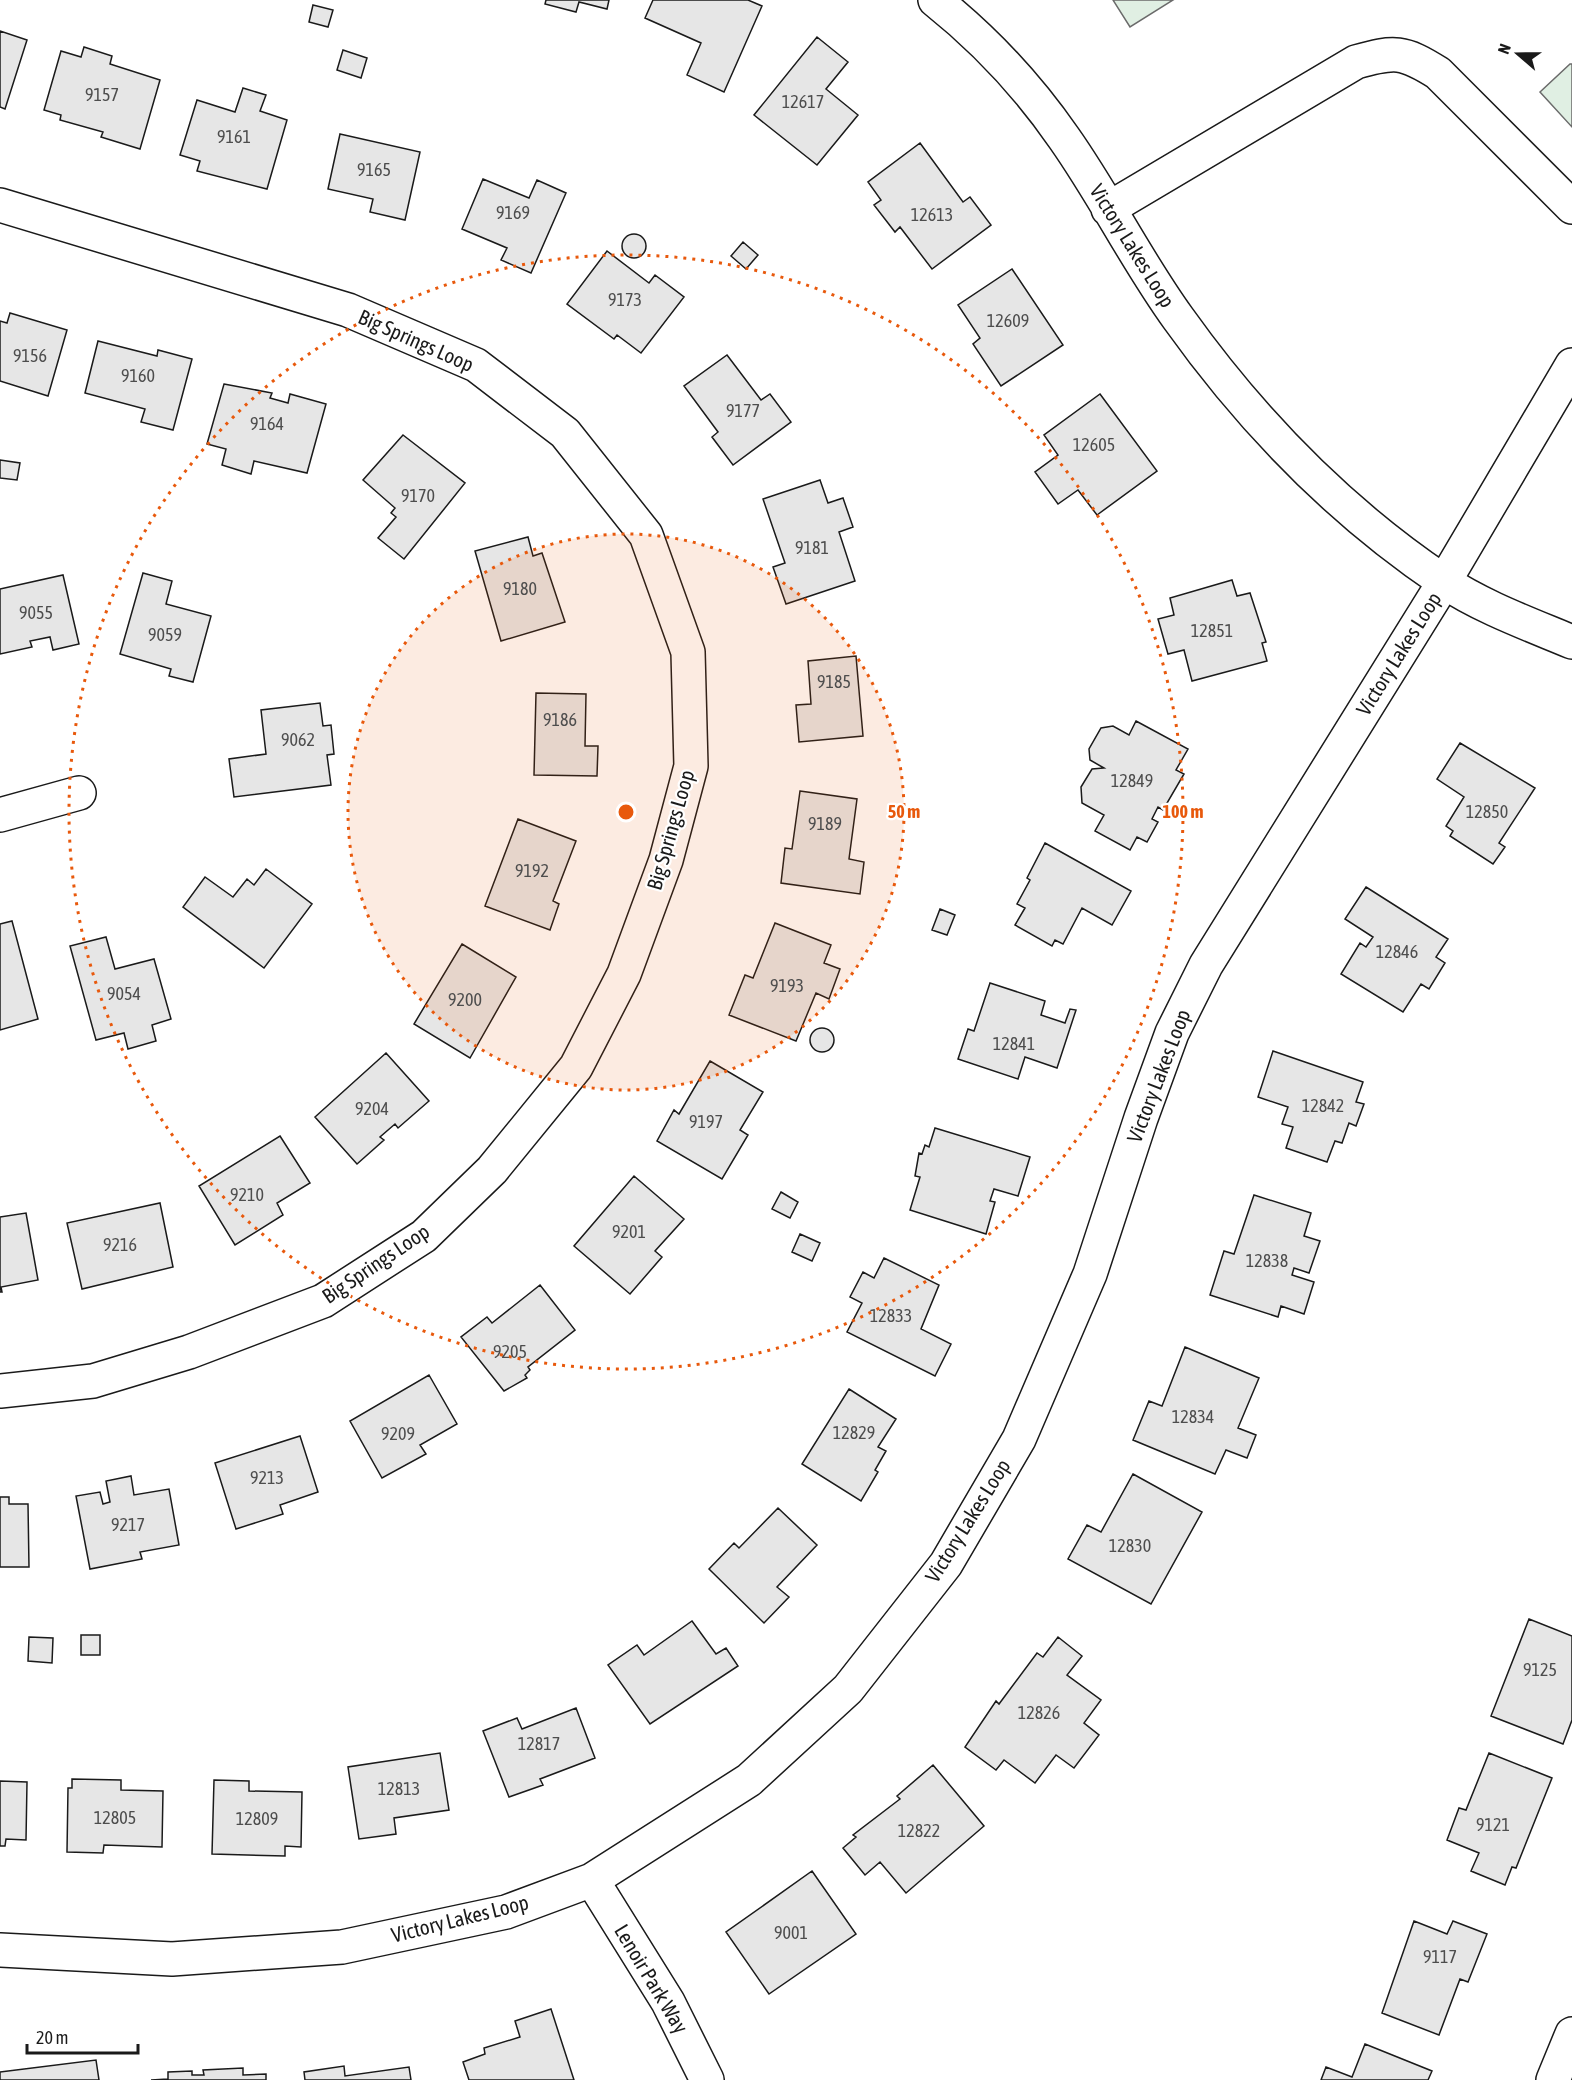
<svg xmlns="http://www.w3.org/2000/svg" width="1572" height="2080" font-family="'Asap Condensed',sans-serif">
<style>
.green{fill:#e0efe3;stroke:#6a6a6a;stroke-width:1.5}
.building{fill:#e6e6e6;stroke:#1a1a1a;stroke-width:1.5}
.lines{fill:none;stroke-linecap:round;stroke-linejoin:round}
.minor-casing{stroke:#1a1a1a;stroke-width:36}
.minor{stroke:#fff;stroke-width:33}
.ring{fill:none;stroke:#e8590c;stroke-width:3;stroke-dasharray:3 6}
.labels{text-anchor:middle;stroke-width:4.5;stroke-linejoin:round;paint-order:stroke}
.number-label{font-size:18px;fill:#4d4d4d}
.street-label{font-size:21px;fill:#1a1a1a;stroke:#fff}
.centre{fill:#e8590c;stroke:#fff;stroke-width:3}
.ring-label{font-size:18px;text-anchor:middle;font-weight:bold;fill:#e8590c;stroke:#fff;stroke-width:4.5;stroke-linejoin:round;paint-order:stroke}
</style>
<rect width="100%" height="100%" fill="#fff"/>
<!-- green -->
<path class="green" d="M1113,0H1173L1130,27Z
M1570,64H1572V127L1540,92Z"/>
<!-- building -->
<path class="building" d="M546,0H609L607,9L579,2L576,12L545,4Z
M653,0H748L762,6L724,92L687,75L701,43L645,18Z
M313,5L333,10L328,27L309,22Z
M0,31L27,40L5,109L0,107Z
M817,37L848,62L826,89L858,115L817,165L754,115Z
M84,47L112,56L110,64L160,80L140,149L101,137L103,132L60,120L61,115L44,110L61,51L81,57Z
M343,50L367,58L361,78L337,70Z
M243,88L266,95L260,111L287,120L267,189L197,171L200,161L180,155L197,100L235,112Z
M340,134L420,152L405,220L370,212L373,199L328,189Z
M920,143L963,202L970,197L991,225L932,269L900,227L895,232L874,205L881,200L868,182Z
M483,179L529,198L537,180L566,193L531,273L501,260L507,248L462,229Z
M622 246a12 12 0 1 1 24 0a12 12 0 1 1-24 0Z
M743,242L758,255L746,269L731,256Z
M607,251L649,283L655,275L684,297L641,353L617,335L614,339L567,304Z
M1012,269L1063,345L1001,386L973,344L980,338L958,305Z
M10,313L67,330L48,396L0,381V321L7,323Z
M98,341L157,356L158,350L192,359L173,430L141,422L145,409L85,393Z
M727,355L761,400L770,394L791,422L733,465L712,437L718,432L684,386Z
M224,384L272,393L270,398L288,403L290,394L326,404L307,473L254,461L251,474L222,465L226,449L207,444Z
M1100,394L1157,471L1097,515L1078,490L1058,504L1035,472L1058,455L1044,435Z
M403,435L465,483L404,559L378,538L396,517L391,513L395,508L363,480Z
M0,460L20,463L17,480L0,478Z
M820,480L828,503L843,498L853,527L839,532L855,581L786,604L773,567L785,563L763,499Z
M528,537L533,556L542,553L565,622L501,641L475,551Z
M143,573L172,581L166,604L211,616L193,682L169,676L171,669L120,654Z
M63,575L79,644L53,650L50,637L30,641L32,647L0,654V589Z
M1232,580L1237,596L1250,593L1266,642L1262,643L1267,661L1192,681L1184,650L1168,654L1158,619L1174,615L1170,598Z
M856,656L863,736L799,742L796,705L811,704L808,661Z
M536,693L586,694L585,746H598L597,776L534,775Z
M320,703L323,726L331,725L334,754L327,755L331,785L234,797L229,759L266,754L261,710Z
M1136,721L1188,749L1176,770L1184,774L1163,810L1158,807L1152,819L1158,822L1147,842L1137,837L1130,850L1095,831L1104,815L1082,803L1081,787L1092,769L1104,768L1090,760L1089,749L1101,728L1113,726L1129,735Z
M1460,743L1535,788L1499,843L1505,847L1493,864L1450,836L1453,831L1446,826L1464,797L1437,779Z
M800,791L857,799L849,859L864,862L860,894L781,883L785,848L792,849Z
M518,819L576,841L553,901L559,904L550,930L485,906Z
M1045,843L1131,891L1112,925L1082,908L1063,944L1055,940L1052,946L1015,925L1025,908L1017,904L1030,880L1027,878Z
M266,869L312,904L264,968L183,907L205,877L233,897L247,879L254,885Z
M1366,887L1448,939L1436,957L1445,963L1429,989L1421,984L1403,1012L1341,974L1360,943L1366,947L1373,937L1345,919Z
M940,909L955,915L947,935L932,930Z
M12,921L38,1019L0,1030V924Z
M775,923L831,945L824,963L840,969L829,999L816,993L796,1041L729,1015L745,975L753,978Z
M106,937L115,969L154,959L171,1019L152,1025L156,1041L128,1049L124,1033L96,1040L70,946Z
M462,944L516,977L470,1058L414,1024Z
M990,983L1045,1001L1041,1015L1065,1023L1070,1009L1076,1010L1057,1068L1025,1057L1018,1079L958,1059L968,1029L974,1031Z
M810 1040a12 12 0 1 1 24 0a12 12 0 1 1-24 0Z
M1273,1051L1363,1082L1356,1102L1364,1104L1356,1126L1349,1123L1342,1143L1335,1141L1327,1162L1286,1148L1293,1127L1282,1124L1288,1107L1258,1097Z
M386,1053L429,1101L398,1128L395,1124L380,1137L384,1140L357,1164L315,1117Z
M710,1061L763,1092L740,1130L748,1135L722,1179L657,1141L674,1110L679,1114Z
M935,1128L1030,1157L1018,1196L994,1189L990,1201L995,1202L986,1234L910,1210L920,1177L915,1176L919,1153L922,1154L925,1145L929,1147Z
M280,1136L310,1183L277,1203L283,1215L235,1245L199,1186Z
M634,1176L684,1219L655,1251L662,1257L630,1294L574,1246Z
M781,1192L798,1202L790,1218L772,1209Z
M1254,1195L1311,1213L1304,1236L1320,1241L1309,1273L1294,1268L1292,1275L1314,1282L1304,1314L1281,1306L1278,1317L1210,1295L1224,1251L1234,1254Z
M160,1203L173,1267L82,1289L67,1223Z
M26,1213L38,1280L1,1287L2,1292H0V1217Z
M800,1234L820,1243L812,1261L792,1252Z
M884,1258L939,1285L921,1329L951,1344L935,1376L847,1332L862,1303L850,1297L863,1272L874,1278Z
M540,1285L575,1330L528,1367L530,1370L525,1375L527,1378L504,1391L461,1337L487,1317L492,1323Z
M1185,1347L1259,1378L1238,1428L1256,1435L1247,1458L1226,1450L1215,1474L1133,1440L1149,1401L1162,1406Z
M429,1375L457,1424L420,1445L426,1454L382,1478L350,1421Z
M849,1389L896,1419L878,1447L886,1451L875,1470L878,1472L861,1501L802,1464Z
M300,1436L318,1492L280,1505L283,1514L236,1529L215,1463Z
M1133,1474L1202,1512L1151,1604L1068,1559L1087,1525L1101,1532Z
M131,1476L134,1495L169,1489L179,1545L140,1552L142,1559L90,1569L76,1496L100,1492L103,1504L110,1502L106,1481Z
M0,1497H9V1504H28L29,1567H0Z
M778,1508L817,1545L777,1587L789,1597L764,1623L709,1569L734,1543L739,1548Z
M1529,1619L1572,1636V1720L1563,1744L1491,1716Z
M692,1621L716,1654L726,1648L738,1666L650,1724L608,1665L637,1645L644,1655Z
M81,1635H100V1655H81Z
M29,1637L53,1638L52,1663L28,1661Z
M1058,1637L1082,1656L1067,1675L1101,1700L1084,1723L1099,1735L1074,1768L1056,1755L1035,1783L1004,1760L996,1770L965,1747L996,1701L999,1704L1037,1653L1043,1657Z
M576,1708L595,1758L540,1779L543,1785L509,1797L483,1731L517,1718L522,1729Z
M440,1753L449,1810L394,1818L396,1834L359,1839L348,1767Z
M1489,1753L1552,1778L1516,1868L1512,1867L1505,1885L1471,1871L1479,1853L1447,1840L1459,1808L1466,1810Z
M933,1765L984,1826L906,1893L880,1862L865,1875L843,1848L856,1837L853,1835L900,1799L897,1796Z
M72,1779L121,1780V1790L163,1791L162,1847L104,1845L103,1853L67,1852L68,1788H72Z
M214,1780L249,1781V1791L302,1792L301,1847L285,1846V1856L212,1854Z
M0,1781L27,1782L26,1840L6,1839L5,1846H0Z
M812,1871L856,1934L769,1994L726,1932Z
M1414,1921L1447,1934L1453,1921L1487,1934L1468,1982L1460,1979L1439,2035L1382,2013Z
M551,2009L574,2080H469L463,2062L485,2054L484,2048L520,2037L515,2021Z
M1365,2044L1432,2071L1428,2080H1321L1326,2067L1352,2077Z
M96,2060L99,2080H0V2072Z
M344,2066L345,2076L409,2067L411,2080H305L304,2072Z
M243,2068V2075L266,2074V2080H151L168,2079V2072L192,2071V2075H204L203,2070Z"/>
<g class="lines">
<!-- minor casing -->
<g class="minor-casing">
<path id="minor" d="M935,0C984,39 1028,86 1064,138C1105,196 1136,260 1178,318C1250,419 1339,511 1443,581C1482,607 1529,624 1572,642
M0,205L348,310L476,365L565,433L646,535L688,652L691,766L666,860L624,974L576,1067L492,1170L424,1236L323,1301L189,1352L93,1381L0,1391
M1108,209L1356,62C1395,51 1403,51 1438,73L1572,207
M0,815L79,793
M592,1880L668,2002L707,2080
M0,1950L172,1959L342,1947L506,1912L592,1880L749,1780L848,1689L946,1564L1019,1439L1090,1274L1141,1118L1172,1033L1206,965L1444,582L1572,365
M1553,2080L1572,2034"/>
</g>
<!-- minor -->
<use href="#minor" class="minor"/>
</g>
<!-- distance rings -->
<circle cx="626" cy="812" r="278" fill="#e8590c" fill-opacity=".12"/>
<g class="ring">
<circle cx="626" cy="812" r="278"/>
<circle cx="626" cy="812" r="557"/>
</g>
<g class="labels">
<!-- number labels -->
<g class="number-label">
<text x="102" y="101">9157</text>
<text x="803" y="108">12617</text>
<text x="234" y="143">9161</text>
<text x="374" y="176">9165</text>
<text x="513" y="219">9169</text>
<text x="932" y="221">12613</text>
<text x="625" y="306">9173</text>
<text x="1008" y="327">12609</text>
<text x="30" y="362">9156</text>
<text x="138" y="382">9160</text>
<text x="743" y="417">9177</text>
<text x="267" y="430">9164</text>
<text x="1094" y="451">12605</text>
<text x="418" y="502">9170</text>
<text x="812" y="554">9181</text>
<text x="520" y="595">9180</text>
<text x="36" y="619">9055</text>
<text x="1212" y="637">12851</text>
<text x="165" y="641">9059</text>
<text x="834" y="688">9185</text>
<text x="560" y="726">9186</text>
<text x="298" y="746">9062</text>
<text x="1132" y="787">12849</text>
<text x="1487" y="818">12850</text>
<text x="825" y="830">9189</text>
<text x="532" y="877">9192</text>
<text x="1397" y="958">12846</text>
<text x="787" y="992">9193</text>
<text x="124" y="1000">9054</text>
<text x="465" y="1006">9200</text>
<text x="1014" y="1050">12841</text>
<text x="1323" y="1112">12842</text>
<text x="372" y="1115">9204</text>
<text x="706" y="1128">9197</text>
<text x="247" y="1201">9210</text>
<text x="629" y="1238">9201</text>
<text x="120" y="1251">9216</text>
<text x="1267" y="1267">12838</text>
<text x="891" y="1322">12833</text>
<text x="510" y="1358">9205</text>
<text x="1193" y="1423">12834</text>
<text x="854" y="1439">12829</text>
<text x="398" y="1440">9209</text>
<text x="267" y="1484">9213</text>
<text x="128" y="1531">9217</text>
<text x="1130" y="1552">12830</text>
<text x="1540" y="1676">9125</text>
<text x="1039" y="1719">12826</text>
<text x="539" y="1750">12817</text>
<text x="399" y="1795">12813</text>
<text x="115" y="1824">12805</text>
<text x="257" y="1825">12809</text>
<text x="1493" y="1831">9121</text>
<text x="919" y="1837">12822</text>
<text x="791" y="1939">9001</text>
<text x="1440" y="1963">9117</text>
</g>
<!-- street labels -->
<g class="street-label">
<text transform="translate(1132 246) rotate(58)" y="7">Victory Lakes Loop</text>
<text transform="translate(416 341) rotate(24)" y="7">Big Springs Loop</text>
<text transform="translate(1399 654) rotate(-58)" y="7">Victory Lakes Loop</text>
<text transform="translate(671 830) rotate(-74)" y="7">Big Springs Loop</text>
<text transform="translate(1159 1076) rotate(-69)" y="7">Victory Lakes Loop</text>
<text transform="translate(376 1264) rotate(-34)" y="7">Big Springs Loop</text>
<text transform="translate(968 1521) rotate(-58)" y="7">Victory Lakes Loop</text>
<text transform="translate(460 1919) rotate(-14)" y="7">Victory Lakes Loop</text>
<text transform="translate(651 1979) rotate(59)" y="7">Lenoir Park Way</text>
</g>
</g>
<circle cx="626" cy="812" r="9" class="centre"/>
<g class="ring-label">
<text x="904" y="818">50 m</text>
<text x="1183" y="818">100 m</text>
</g>
<!-- north arrow -->
<g transform="translate(1518 54) rotate(290)" stroke="#ffffff" stroke-width="4.5" paint-order="stroke">
<path d="M0-4.5L10 22L0 15L-10 22Z" fill="#1a1a1a"/>
<text y="-9" font-size="16" font-weight="bold" text-anchor="middle" fill="#1a1a1a">N</text>
</g>
<!-- scale -->
<path d="M27 2044v9h111v-9" fill="none" stroke="#1a1a1a" stroke-width="3"/>
<text x="36" y="2044" font-size="18" fill="#1a1a1a" stroke="#ffffff" stroke-width="4.5" paint-order="stroke">20 m</text>
</svg>
